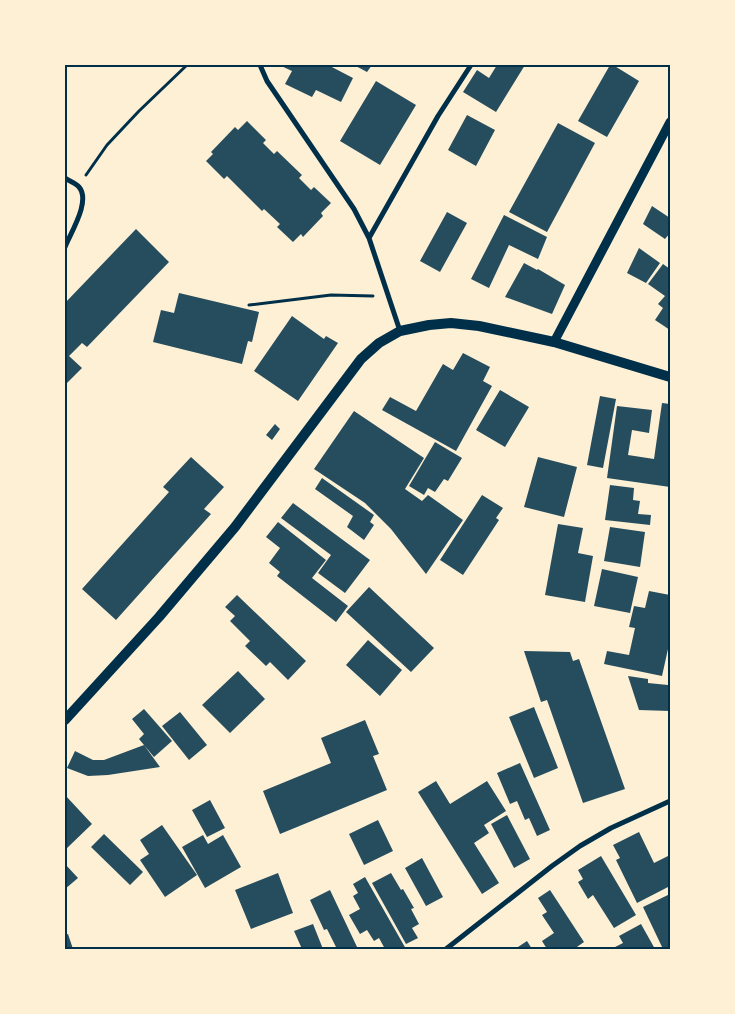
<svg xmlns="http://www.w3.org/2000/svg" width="735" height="1014" font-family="Lato,sans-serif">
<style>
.building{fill:#264d5e}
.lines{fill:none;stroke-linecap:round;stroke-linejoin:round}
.path{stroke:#003049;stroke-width:3}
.minor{stroke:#003049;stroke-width:5}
.tertiary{stroke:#003049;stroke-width:9}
.secondary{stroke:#003049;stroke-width:10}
.neatline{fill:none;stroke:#003049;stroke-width:2}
</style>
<rect width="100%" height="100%" fill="#fdf0d5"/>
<!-- building -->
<path class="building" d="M279,65H328L353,78L341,102L316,90L312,97L285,84L292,71Z
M354,65H372L367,72Z
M497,65H525L496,112L463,92L477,70L489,78Z
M610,65H613L639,81L607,137L578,121Z
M376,81L416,105L380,165L340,141Z
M467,115L495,130L476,166L448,150Z
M247,121L266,140L263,143L274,154L277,151L302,175L299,178L311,190L314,187L331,203L321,213L323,216L303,237L301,234L293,242L277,227L280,224L264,209L262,211L227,176L224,179L206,161L213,154L211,152L235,127L238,130Z
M558,123L595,143L547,232L509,212Z
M652,206L670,218V233L665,239L643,224Z
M447,212L467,223L440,272L420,261Z
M504,215L547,237L538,259L509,245L489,288L471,279Z
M136,229L169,262L87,347L82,343L69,356L82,368L65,385V303Z
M639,248L660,263L646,283L627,273Z
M524,263L537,270L538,269L565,285L552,314L505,297Z
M663,264L670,269V330L655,320L663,308L658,304L665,296L648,284Z
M179,293L259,312L252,342L248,341L242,364L153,342L161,310L174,313Z
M292,316L324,339L326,336L338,343L298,401L254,371Z
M463,353L490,367L483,381L492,386L456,451L382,410L390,397L416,411L443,364L453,370Z
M500,390L529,407L505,447L476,430Z
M600,396L616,399L603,468L587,465Z
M662,403L670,404V487L607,478L617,406L652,410L649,433L632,430L628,455L654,459Z
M354,411L424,458L405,489L422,501L428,495L463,520L426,574L391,529L365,503L314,469Z
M275,424L280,429L272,440L266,435Z
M435,442L462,458L448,481L444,479L435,492L428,488L424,495L409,486Z
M191,457L224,487L204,509L211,514L116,620L82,589L169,492L163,487Z
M538,457L577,467L564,517L524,507Z
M322,478L374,515L370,522L374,525L364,540L347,527L353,516L315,489Z
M610,485L634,488L633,500L640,501L638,514L651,515L650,525L605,520Z
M482,495L503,508L496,518L499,520L463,575L440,560Z
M293,503L370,560L345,593L318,573L331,555L281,518Z
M278,522L326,560L312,578L348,606L336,622L277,576L280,572L269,563L280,548L266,537Z
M558,524L583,528L578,553L593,556L585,602L545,595Z
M610,527L645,532L640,567L604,561Z
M602,569L638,577L630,613L594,606Z
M369,587L434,648L411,672L346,612Z
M649,591L670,595V640L662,676L604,664L607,651L629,655L635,628L629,627L634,606L645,608Z
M237,595L306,661L288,680L270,662L266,666L245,646L250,641L230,621L235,616L225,607Z
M368,640L402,670L380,696L346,665Z
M524,651L570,652L573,661L579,659L625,789L583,803L547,700L541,702Z
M238,671L265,699L230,733L202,705Z
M628,676L648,679V683L668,685V690H670V711L639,710Z
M534,707L558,768L534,778L509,717Z
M144,709L172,741L154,757L139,739L144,734L132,719Z
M180,712L207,745L189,760L162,726Z
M365,720L379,754L373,756L387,790L280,834L263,791L331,763L321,738Z
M144,745L160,767L108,775L88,776L67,768L75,751L93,760H104Z
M520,763L550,830L537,836L529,818L525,820L517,801L510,804L497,773Z
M436,781L450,804L487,781L506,811L484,825L489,833L474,843L499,883L482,894L418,792Z
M65,795L92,824L65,850Z
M210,800L225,828L207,837L192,810Z
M507,815L530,859L514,868L491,824Z
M378,820L393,851L364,865L349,834Z
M162,825L197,875L165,897L140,860L149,854L140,840Z
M639,832L654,863L670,855V886L637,903L616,860L620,858L613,845Z
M104,834L143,872L130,885L91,847Z
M203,835L208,844L223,835L241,867L205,888L182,847Z
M601,856L636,915L614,928L593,895L588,899L578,882L583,879L578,870Z
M422,858L443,897L426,906L405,868Z
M65,864L78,878L65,889Z
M278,873L293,913L251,929L235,890Z
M391,873L401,890L403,889L414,908L411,909L419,924L412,928L418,938L406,944L372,883Z
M365,877L406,949H385L379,938L374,941L367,930L360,934L349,915L360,909L353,896L358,893L353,884Z
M330,890L358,949H337L327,929L324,930L310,900Z
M550,890L584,942L574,949H547L542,941L554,933L542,915L547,912L538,898Z
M670,894V947L663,949L643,907Z
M313,924L323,949H302L294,931Z
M641,924L655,949H611L623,943L619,936Z
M68,934L73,949H65V935Z
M527,941L532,949H515Z"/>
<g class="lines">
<!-- path -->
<path class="path" d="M86,175L107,145L139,111L187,65
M249,305L331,295L373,296"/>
<!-- minor -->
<path class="minor" d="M260,65L267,81L354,209L369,238L400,331
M65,178C69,181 76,183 79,187C91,201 71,232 65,247
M369,238L438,116L471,65
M446,949L552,866L580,846L611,828L670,801"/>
<!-- tertiary -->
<path class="tertiary" d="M554,342L670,122"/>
<!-- secondary -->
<path class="secondary" d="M65,720L159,617L235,527L361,359L379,343L400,331L429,325L451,323L479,326L554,342L670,377"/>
</g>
<!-- border -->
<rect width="735" height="1014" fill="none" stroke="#fdf0d5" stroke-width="132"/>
<rect x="66" y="66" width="603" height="882" class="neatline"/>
</svg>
